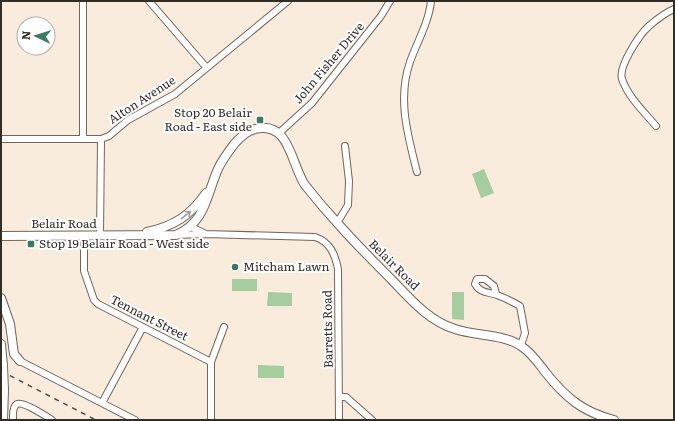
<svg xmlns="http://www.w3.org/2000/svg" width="675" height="421" font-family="Literata,serif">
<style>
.green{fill:#a5cda0}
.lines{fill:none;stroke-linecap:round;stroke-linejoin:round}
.minor-casing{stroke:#71665a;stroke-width:8}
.major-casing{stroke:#71665a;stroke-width:10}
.minor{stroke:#fff;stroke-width:6}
.major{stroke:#fff;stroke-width:8}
.rail{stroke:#514c44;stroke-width:1.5;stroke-dasharray:5 5;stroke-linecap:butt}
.major-bridge-casing{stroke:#71665a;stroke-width:10;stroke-linecap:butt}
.major-bridge{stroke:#fff;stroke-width:8}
.oneway{stroke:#a2a09e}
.poi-dot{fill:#3d7a65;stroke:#fff;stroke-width:1.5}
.labels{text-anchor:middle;stroke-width:4;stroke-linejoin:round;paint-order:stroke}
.street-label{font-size:12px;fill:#312d27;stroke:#fff}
.poi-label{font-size:12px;fill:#312d27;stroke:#fff;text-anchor:start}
</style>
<rect width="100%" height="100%" fill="#f9ecdd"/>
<!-- green -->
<path class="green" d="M484,169L494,193L481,198L472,174Z
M232,279H257V291H232Z
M268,292L292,293V306H267Z
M452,292H464V320L452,319Z
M258,365L284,366V378H258Z"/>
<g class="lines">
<!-- minor casing -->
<g class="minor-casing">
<path id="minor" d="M149,1L206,67
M656,126C645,113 628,97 622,79C618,67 639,35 649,26C656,20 665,13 674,9
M279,133L312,103L381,16L390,1
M1,139H101
M83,139V1
M417,172C408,136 397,99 410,62C417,42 429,22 431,1
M337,223L348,205L349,181L345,146
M191,227L206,234
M176,235L206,234L315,237C330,242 335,254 338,269L339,420
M84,236V271L94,300L98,304L211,362V420
M100,236L101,139L109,136L128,120L175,94L288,1
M496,294L494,286L485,279H477L475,284C480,293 488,292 497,295C505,298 513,302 520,306L525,333L521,345
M20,361L135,420
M211,362L224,327
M340,397H346L372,420
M102,403L143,327
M13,420C13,416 12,407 17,404C23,401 46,416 52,420"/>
</g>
<!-- major casing -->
<g class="major-casing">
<path id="major" d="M147,232C174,226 190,216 206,193
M1,236L176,235C206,222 206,196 218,169C222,160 229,151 235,143C241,137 246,131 255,129C290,120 291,165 305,185C316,199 328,213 340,226C356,244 374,262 392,280C410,299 429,321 455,329C475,336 504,334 521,346C532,353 539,364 546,373C566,398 583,412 614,420
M1,298L10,324L14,354L20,361
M1,344L3,366
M3,420L4,390"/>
</g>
<!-- minor -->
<use href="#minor" class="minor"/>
<!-- major -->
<use href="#major" class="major"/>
<!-- rail -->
<path class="rail" d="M1,371L96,420"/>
<!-- major-bridge casing -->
<g class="major-bridge-casing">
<path id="major-bridge" d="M3,366L4,390"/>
</g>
<!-- major-bridge -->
<use href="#major-bridge" class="major-bridge"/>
</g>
<!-- one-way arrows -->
<defs><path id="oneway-shaft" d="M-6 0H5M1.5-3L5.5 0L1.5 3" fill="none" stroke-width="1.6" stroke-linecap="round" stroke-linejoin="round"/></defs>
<use class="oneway" href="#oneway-shaft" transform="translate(186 215) rotate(-39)"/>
<!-- markers -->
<g class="poi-dot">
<rect x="256" y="116" width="8" height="8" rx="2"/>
<rect x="27" y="240" width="8" height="8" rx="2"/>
<circle cx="235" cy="267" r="4"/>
</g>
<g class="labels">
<!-- street labels -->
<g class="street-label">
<text transform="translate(329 63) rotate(-50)" y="4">John Fisher Drive</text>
<text transform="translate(142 100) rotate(-33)" y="4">Alton Avenue</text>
<text x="64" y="228">Belair Road</text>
<text transform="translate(394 265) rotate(45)" y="4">Belair Road</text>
<text transform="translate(149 318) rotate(27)" y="4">Tennant Street</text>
<text transform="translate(328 329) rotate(-91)" y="4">Barretts Road</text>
</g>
<!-- poi labels -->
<g class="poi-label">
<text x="252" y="117" text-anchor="end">Stop 20 Belair<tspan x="252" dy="14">Road - East side</tspan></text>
<text x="39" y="248">Stop 19 Belair Road - West side</text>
<text x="243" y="271">Mitcham Lawn</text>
</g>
</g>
<!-- border -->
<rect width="675" height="421" fill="none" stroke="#312d27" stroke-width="4"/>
<!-- north arrow -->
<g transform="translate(36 36) rotate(274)"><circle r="19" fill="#ffffff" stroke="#adaba9"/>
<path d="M0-3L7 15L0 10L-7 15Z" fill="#3d7a65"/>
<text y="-6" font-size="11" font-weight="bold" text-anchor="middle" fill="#312d27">N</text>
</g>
</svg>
